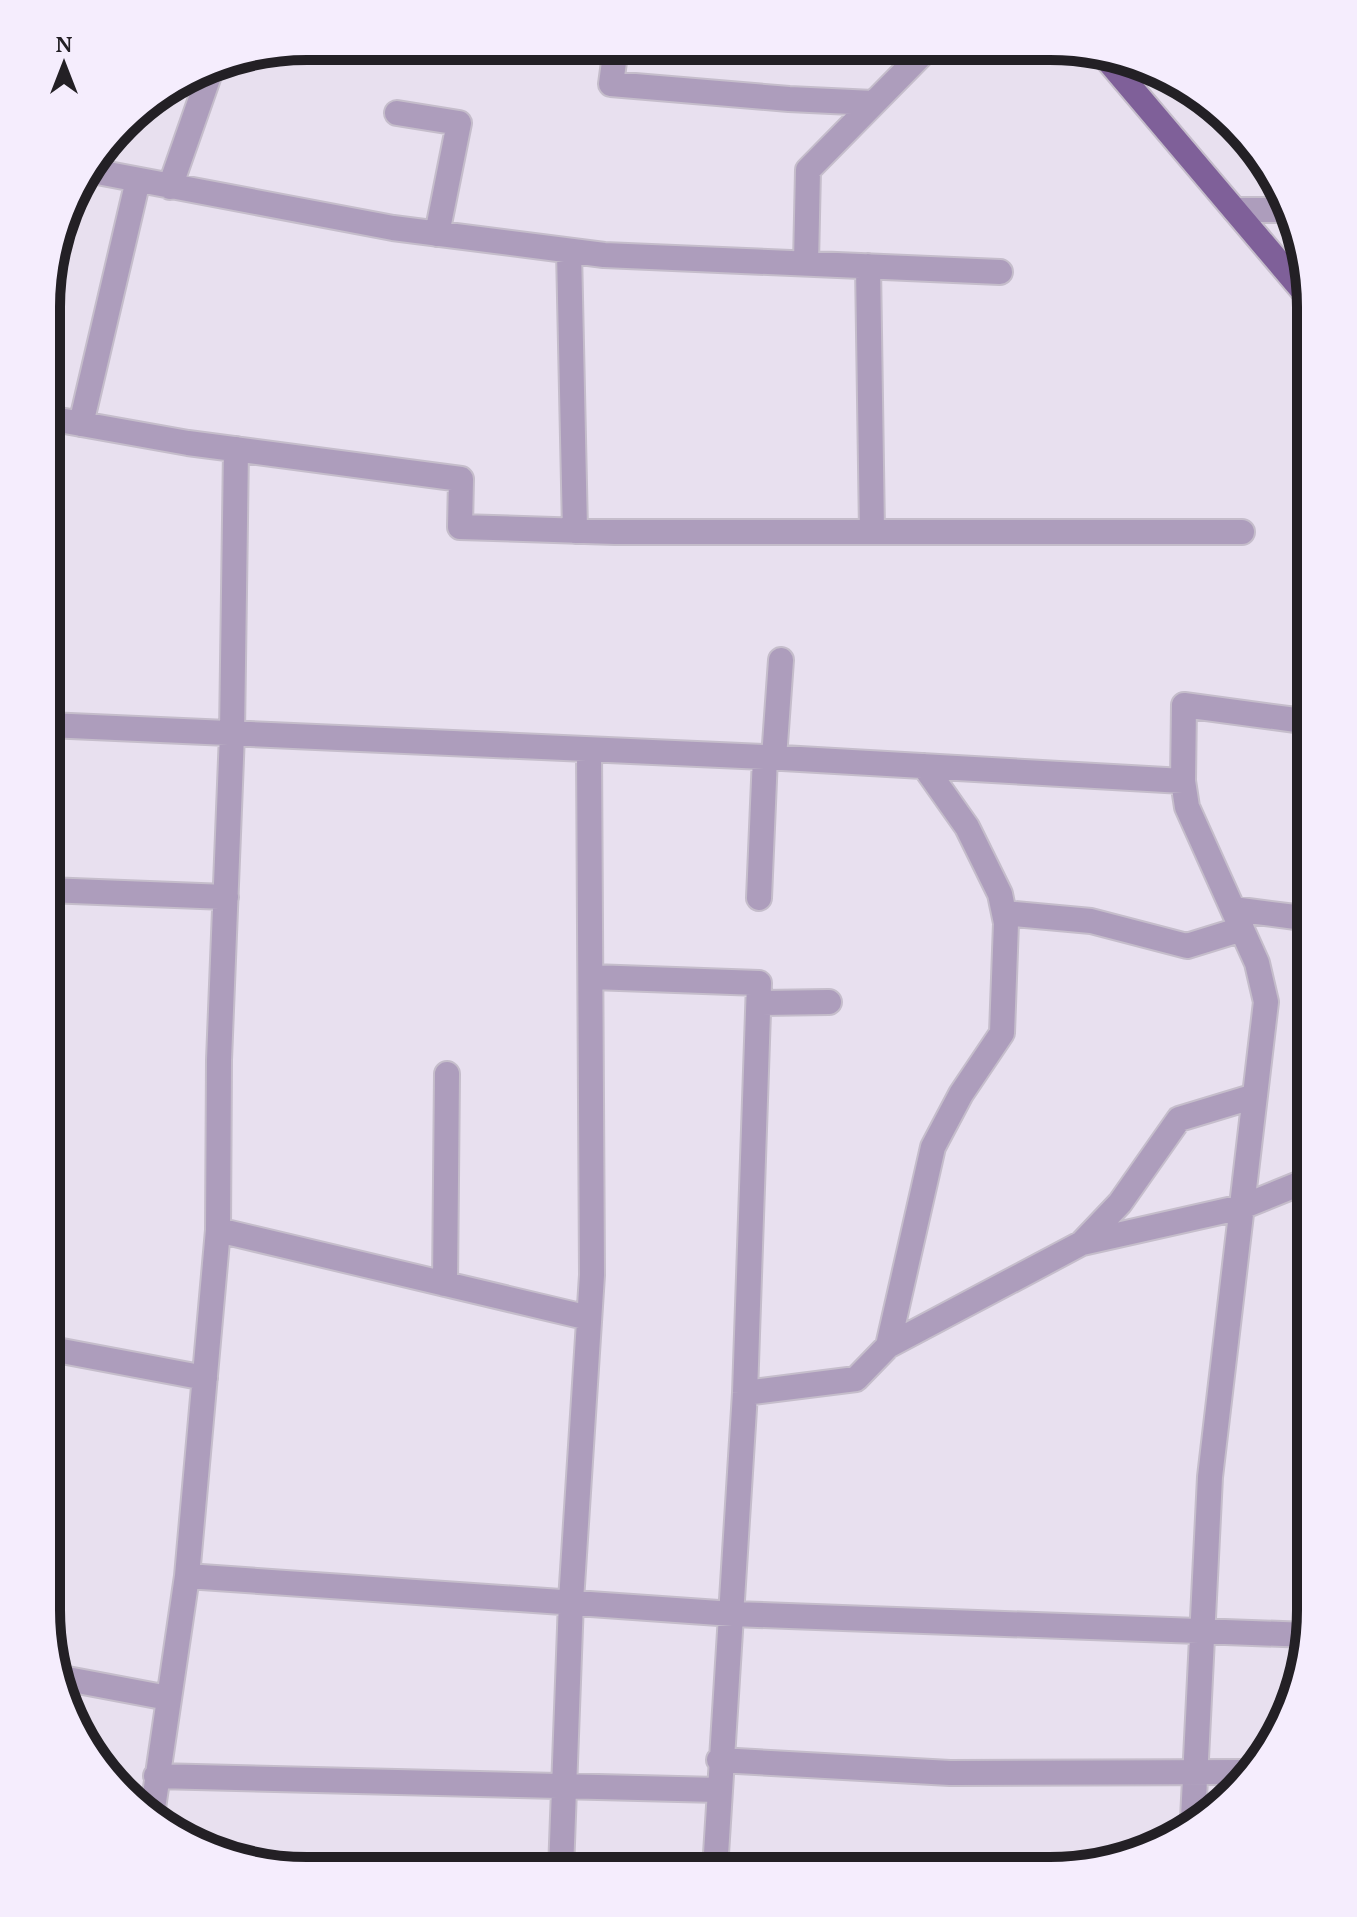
<svg xmlns="http://www.w3.org/2000/svg" width="1357" height="1917" font-family="'PT Serif',serif">
<style>
.lines{fill:none;stroke-linecap:round;stroke-linejoin:round}
.minor-casing{stroke:#c5bdcb;stroke-width:28}
.major-casing{stroke:#c5bdcb;stroke-width:28}
.minor{stroke:#ad9dbc;stroke-width:24}
.major{stroke:#7f6099;stroke-width:24}
.rim{fill:none;stroke:#232025;stroke-width:10}
</style>
<rect width="100%" height="100%" fill="#e8e0ef"/>
<g class="lines">
<!-- minor casing -->
<g class="minor-casing">
<path id="minor" d="M616,47L611,84L789,99L873,103
M397,113L459,123L437,234
M87,170L393,228L604,255L1000,272
M170,187L212,67
M1235,210H1288
M569,251L575,531
M806,263L808,170L928,48
M868,266L872,532
M48,418L188,443L461,479L460,527L615,532H1242
M81,424L138,180
M48,725L765,757L1183,781
M774,758L781,660
M47,890L226,897
M759,898L765,757
M1233,909L1311,919
M1004,913L1091,921L1187,946L1242,929
M592,977L759,983L745,1393L715,1870
M759,1003L829,1002
M218,1230L589,1318
M1082,1243L1242,1207L1311,1179
M445,1284L447,1074
M888,1346L1082,1243L1120,1203L1179,1119L1255,1096
M46,1348L205,1378
M745,1393L856,1379L888,1346L933,1147L961,1094L1002,1033L1006,923L1000,894L967,827L924,766
M187,1576L733,1614L1308,1635
M62,1678L168,1698
M719,1760L950,1773L1248,1772
M156,1776L718,1790
M152,1815L187,1576L218,1230L219,1060L232,734L236,449
M1193,1819L1210,1477L1266,1002L1257,963L1187,807L1183,781L1184,705L1311,722
M561,1870L571,1601L592,1275L589,750"/>
</g>
<!-- major casing -->
<g class="major-casing">
<path id="major" d="M1105,57L1309,298"/>
</g>
<!-- minor -->
<use href="#minor" class="minor"/>
<!-- major -->
<use href="#major" class="major"/>
</g>
<!-- crop -->
<path d="M0 0H1357V1917H0ZM307 60H1050A247 247 0 0 1 1297 307V1610A247 247 0 0 1 1050 1857H307A247 247 0 0 1 60 1610V307A247 247 0 0 1 307 60Z" fill="#f5edfd" fill-rule="evenodd"/>
<path class="rim" d="M307 60H1050A247 247 0 0 1 1297 307V1610A247 247 0 0 1 1050 1857H307A247 247 0 0 1 60 1610V307A247 247 0 0 1 307 60Z"/>
<!-- north arrow -->
<g transform="translate(64 64)" stroke="#f5edfd" stroke-width="6" paint-order="stroke">
<path d="M0-6L14 30L0 20L-14 30Z" fill="#232025"/>
<text y="-12" font-size="22" font-weight="bold" text-anchor="middle" fill="#232025">N</text>
</g>
</svg>
